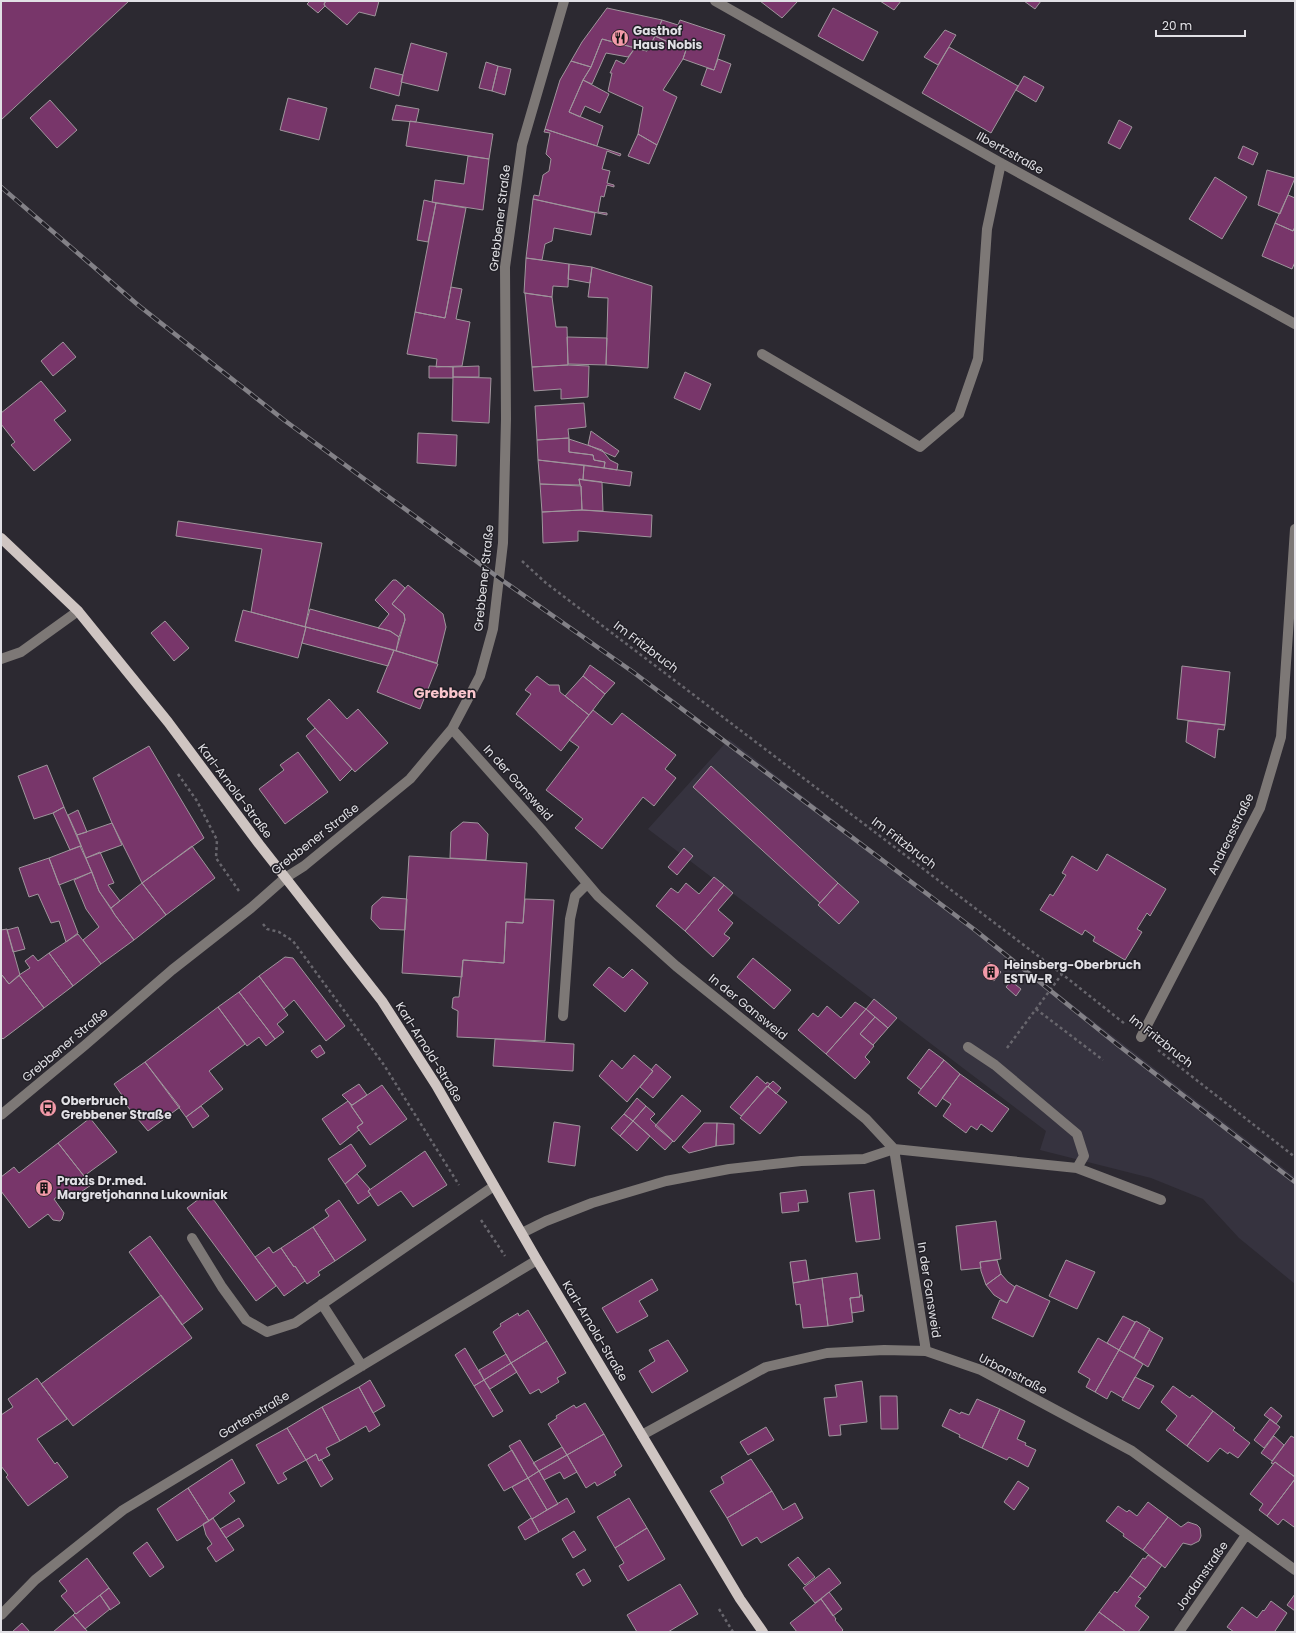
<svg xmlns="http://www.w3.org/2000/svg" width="1296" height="1633" font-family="Poppins,sans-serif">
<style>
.built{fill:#36333f}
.building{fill:#78366a;stroke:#9f959c}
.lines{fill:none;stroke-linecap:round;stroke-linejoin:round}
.path{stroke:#68666d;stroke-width:2.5;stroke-dasharray:3 3;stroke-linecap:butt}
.minor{stroke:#7d7876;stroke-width:10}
.major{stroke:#cfc5c2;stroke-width:10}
.rail-casing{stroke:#838187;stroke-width:4.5}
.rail{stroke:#222027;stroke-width:3;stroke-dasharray:9;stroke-linecap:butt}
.labels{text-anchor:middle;stroke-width:3;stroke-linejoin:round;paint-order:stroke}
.poi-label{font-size:12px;font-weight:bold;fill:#e1e0e5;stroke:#222027;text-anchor:start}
.street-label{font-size:12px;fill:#e1e0e5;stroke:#222027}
.quarter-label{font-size:14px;font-weight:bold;fill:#fbc7ce;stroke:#222027}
</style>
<rect width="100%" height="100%" fill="#2c2931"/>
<!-- built -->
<path class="built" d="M729,739L1295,1177V1284L1239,1238L1203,1199L1151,1178L1040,1150L1046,1131L648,829Z"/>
<!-- building -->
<path class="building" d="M1,1H129L1,120Z
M310,1H326L324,4L325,6L318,13L307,4Z
M326,1H379L375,16L359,12L347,25L325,6L324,4Z
M760,1H798L782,18Z
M880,1H901L894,10Z
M1024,1H1041L1035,9Z
M607,8L662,20L655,36L647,51L602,39L591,67L571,61L582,42Z
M833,8L878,32L863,61L818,36Z
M662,20L678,25L680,20L725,35L714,70L683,59L686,50L655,36Z
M945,30L956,35L938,65L924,57Z
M655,36L686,50L683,59L663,90L677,97L657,145L638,134L643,107L608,91L612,73H610L616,60L624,64L635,48L647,51Z
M602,39L635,48L628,57L606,53L592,84L583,80L591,67Z
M411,43L447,53L438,91L401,82Z
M949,47L1018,86L991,133L922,93Z
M718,59L731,64L721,93L701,85L707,68L714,70Z
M571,61L591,67L583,80L569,112L603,126L597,146L545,129L560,80Z
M486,62L498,66L492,91L479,88Z
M498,66L511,69L505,95L492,91Z
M375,68L403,75L399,96L370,88Z
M1024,76L1044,87L1036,102L1016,90Z
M583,80L609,94L600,113L585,106L580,117L569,112Z
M288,98L327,108L319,140L280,130Z
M50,100L77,130L57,148L30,118Z
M396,105L419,109L416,122L392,120Z
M1119,120L1132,127L1120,149L1108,143Z
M410,121L493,134L489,159L406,146Z
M545,129L621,154L620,156L607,151L602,169L610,171L607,183L614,185V187L607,185L604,197L601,196L598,212L607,213V215L533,199L534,195L539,196L543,175L549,171L551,159L546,154L550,133L544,132Z
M638,134L657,145L649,164L628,156Z
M1243,146L1258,153L1253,165L1238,158Z
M468,156L489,159L483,210L432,202L435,180L464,184Z
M1267,170L1295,178L1280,214L1258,205Z
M1215,177L1247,197L1222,239L1189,219Z
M1288,195L1295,198V227L1293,231L1275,223Z
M533,199L595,213L591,235L554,228L552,241L545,244L542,260L526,258Z
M424,200L436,203L428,242L417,240Z
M436,203L466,208L445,318L415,312Z
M1275,223L1293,231L1295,227V262L1292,269L1262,256Z
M526,258L569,264L568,287L553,286L552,297L524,293Z
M569,264L592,267L590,283L568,279Z
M592,267L652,286L648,368L606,365L608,298L588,297Z
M451,287L462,289L456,319L470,322L462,366L436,367L437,359L407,354L415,312L445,318Z
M525,293L552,297L556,327H567L568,365L532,367Z
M567,337L607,338L606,365L568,364Z
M63,342L76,357L53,376L41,361Z
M567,365L589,366L588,397L561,399V389L534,391L532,367Z
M429,366L453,367V378H429Z
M479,366V377H453V367Z
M685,372L711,384L700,410L674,398Z
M453,377L491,378L489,423L452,421Z
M41,381L66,411L54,420L71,440L34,471L11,445L15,442L1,424V413Z
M584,403L586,427L568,429L569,438L537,440L535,406Z
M591,431L619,451L615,457L588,445Z
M418,433L457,435L456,466L417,463Z
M569,438V452L593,455L594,460L605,462L604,468L538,460L537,440Z
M569,439L602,450L610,460L618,464L617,470L604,468L605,462L594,460L593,455L569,452Z
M538,460L584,465L583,480L579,479L580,485L540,484Z
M584,465L632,472L630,486L583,480Z
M579,479L602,482L603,511L582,510L581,486L580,485Z
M540,484L581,486L582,510L542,512Z
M582,510L652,515L651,537L578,531V541L543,543L542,512Z
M178,521L322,543L305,627L251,612L262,549L176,536Z
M393,580H396L405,588L392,604L404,614L405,620L399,637L390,631L378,628L389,614L375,600Z
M408,585L443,614L446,627L437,663L396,651L405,620L404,614L392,604Z
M310,609L390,631L399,637L396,651L306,627H305Z
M243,610L306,627L298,658L235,641Z
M165,621L189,648L174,661L151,633Z
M306,627L394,650L388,666L302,643Z
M394,650L438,664L420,709L377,692Z
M590,665L615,683L605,694L583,676Z
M1182,666L1230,672L1225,725L1177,719Z
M537,676L549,685H559L560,692L589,715L561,751L516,714L531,694L525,690Z
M583,676L605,694L589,715L565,696Z
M329,699L347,719L358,709L388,743L355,772L307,719Z
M593,710L612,725L622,713L676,755L665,769L676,778L654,806L643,797L602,849L575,828L583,819L546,790L579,747L569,740Z
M1188,721L1225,725L1224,730L1218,729L1215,758L1186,742Z
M315,728L352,769L340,781L306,736Z
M149,746L204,838L142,883L112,823L93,778Z
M298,752L328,792L285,824L259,789L284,770L280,765Z
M47,765L64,807L53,813L34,819L18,776Z
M711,766L838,883L820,903L693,787Z
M64,807L81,846L70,850L53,813Z
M78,810L87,832L77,835L68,815Z
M463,822L478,823L488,834L486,860L450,858L451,832Z
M112,823L122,845L86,858L77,835Z
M80,846L92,872L59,885L49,858Z
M192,846L215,878L166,915L142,883Z
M684,848L693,856L677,875L668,867Z
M100,852L114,883L108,885L120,901L111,908L99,891L86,858Z
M1107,854L1166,889L1150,916L1147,913L1137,929L1142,932L1125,960L1093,941L1095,937L1085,930L1082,935L1040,910L1050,894L1053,896L1066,875L1062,873L1072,856L1097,871Z
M409,856L527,863L523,923L506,922L504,963L463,960L462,977L402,973Z
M49,858L78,933L66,942L59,921L51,923L38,894L29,897L19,868Z
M92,872L99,891L115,915L134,940L101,964L83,940L99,927L86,909L74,880Z
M714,877L724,885L685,931L656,906L671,888L678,893L686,883L699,894Z
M142,883L166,915L134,940L115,915L111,908Z
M838,883L859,902L839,924L818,905Z
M724,885L733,893L718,910L733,923L724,934L730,938L713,957L685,931Z
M382,897L407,899L405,930L380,929L371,919L372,906Z
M525,899L554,900L545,1041L457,1037L458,1011L452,1008L453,998L455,997H459L463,960L504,963L506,922L523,923Z
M18,927L25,949L13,952L7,930Z
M7,929L20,975L9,984L2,975L1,976V930Z
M78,934L101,964L73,986L49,953Z
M49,953L73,986L44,1008L19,975L30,968L25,961L33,955L38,961Z
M285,957L293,958L345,1026L326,1041L294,1000L284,1009L259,976Z
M753,958L791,990L774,1009L737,977Z
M989,962L1001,972L994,981L982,971Z
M609,967L623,978L632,969L648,983L625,1012L593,985Z
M2,975L9,984L19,975L44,1008L3,1039L1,1037V976Z
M259,976L288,1015L277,1024L284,1032L275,1039L239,992Z
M1011,981L1021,989L1016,996L1006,987Z
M239,992L275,1039L266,1046L259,1037L247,1046L218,1007Z
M874,999L897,1018L888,1028L866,1009Z
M855,1002L866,1009L826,1054L798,1030L813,1013L818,1017L827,1006L841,1018Z
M218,1007L245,1044L209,1071L223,1089L186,1117L145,1062Z
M866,1009L875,1017L860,1034L874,1046L865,1057L870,1062L855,1079L826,1054Z
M875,1017L888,1028L873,1045L860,1034Z
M495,1039L574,1044L573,1071L493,1066Z
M320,1045L325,1053L317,1058L311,1051Z
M929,1049L944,1060L921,1089L907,1078Z
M634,1055L653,1071L627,1102L599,1076L612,1060L622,1069Z
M944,1060L960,1074L936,1107L918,1093Z
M145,1062L180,1107L148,1131L122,1100L124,1098L114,1084Z
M656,1064L671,1077L653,1098L640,1087L653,1071L651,1070Z
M960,1074L1009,1109L992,1132L981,1124L977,1130L971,1126L966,1133L943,1116L951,1104L942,1098Z
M757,1076L766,1084L767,1082L770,1084L741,1116L730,1107Z
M773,1081L781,1088L776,1094L768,1086Z
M359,1084L367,1095L352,1105L342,1095Z
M382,1085L407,1119L370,1145L357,1127L363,1123L351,1106Z
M767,1086L787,1102L760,1134L740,1118Z
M682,1095L701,1111L674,1142L655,1126Z
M637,1098L646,1106L633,1121L624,1114Z
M348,1101L363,1123L357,1127L359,1130L340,1145L322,1119Z
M201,1106L209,1116L193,1128L186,1117Z
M646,1106L655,1114L650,1119L673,1141L665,1150L633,1121Z
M624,1114L633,1121L620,1136L611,1128Z
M90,1118L117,1152L84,1176L58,1143Z
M633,1121L650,1136L637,1151L620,1136Z
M554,1122L580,1126L575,1166L548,1162Z
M704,1123H717L716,1146L689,1153L682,1147Z
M717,1123L734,1124V1144L716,1146Z
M58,1143L91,1185L71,1199L65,1191L54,1199L64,1213L62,1219L60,1221L53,1220L48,1214L29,1228L1,1191V1177L14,1167L19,1173Z
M351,1144L366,1166L345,1184L328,1159Z
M425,1151L447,1185L413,1207L401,1191L378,1206L368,1191Z
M357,1174L370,1189L368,1191L371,1195L358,1204L345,1184Z
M806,1190L808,1202L798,1203L799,1211L782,1213L780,1193Z
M874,1190L880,1239L856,1242L849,1193Z
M208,1192L276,1286L256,1301L187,1208Z
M339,1200L366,1240L335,1261L313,1227L329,1216L325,1210Z
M996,1221L1001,1259L980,1262L981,1268L961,1270L956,1226Z
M313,1227L335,1261L318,1272L320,1275L307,1284L295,1266L294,1267L281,1248Z
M150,1236L203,1309L182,1325L129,1252Z
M269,1247L273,1253L281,1248L294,1267L295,1266L305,1281L284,1296L255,1257Z
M806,1260L809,1280L793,1283L790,1262Z
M997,1260L1001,1274L986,1285L981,1271L980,1262Z
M1066,1260L1095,1272L1077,1309L1049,1296Z
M857,1273L860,1297L850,1298L853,1322L828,1326L822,1278Z
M1001,1274L1008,1282L1015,1287L1007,1303L994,1295L986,1285Z
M822,1278L828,1326L803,1328L800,1304L796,1305L793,1283Z
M652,1279L658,1290L639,1301L648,1316L617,1333L602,1308Z
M1016,1285L1050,1301L1033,1337L992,1318L1000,1300L1007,1303Z
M161,1295L192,1338L73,1426L41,1384Z
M860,1295H862L864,1311L852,1313L850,1298L860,1297Z
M528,1310L547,1341L511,1363L493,1332L501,1326L500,1324L518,1313L519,1316Z
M1123,1316L1135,1322L1119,1350L1107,1343Z
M1136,1321L1150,1329L1134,1358L1119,1350Z
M1149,1330L1163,1338L1148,1367L1134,1358Z
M1098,1338L1119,1350L1095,1392L1086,1387L1090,1379L1078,1372Z
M668,1340L688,1371L652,1393L639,1371L655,1361L649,1350Z
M547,1341L566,1373L557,1378L559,1382L541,1393L539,1389L530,1394L511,1363Z
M465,1348L484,1380L474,1386L455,1355Z
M1119,1350L1143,1364L1123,1398L1111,1391L1107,1399L1095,1392Z
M506,1354L511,1363L484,1380L479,1370Z
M511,1363L517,1372L490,1389L484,1380Z
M1135,1377L1154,1386L1139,1409L1122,1400Z
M37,1378L67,1419L37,1439L55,1464L57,1462L68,1477L28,1506L6,1477L8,1475L1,1466V1415L13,1407L8,1399Z
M370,1380L385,1406L373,1413L359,1387Z
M484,1380L503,1411L493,1417L474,1386Z
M862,1381L867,1422L840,1425L841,1435L829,1436L824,1398L837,1397L835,1385Z
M1173,1386L1190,1398L1192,1395L1213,1411L1187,1446L1166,1430L1177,1416L1161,1402Z
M359,1387L380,1425L369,1432L366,1426L340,1441L322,1407Z
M880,1396H897L898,1429H881Z
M977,1399L1000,1409L982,1448L959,1437L960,1435L942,1426L950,1409L960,1414L961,1412L969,1415Z
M585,1403L604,1434L567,1455L548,1424L557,1418L556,1416L574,1405L576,1408Z
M322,1407L340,1441L326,1448L330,1455L319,1461L316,1454L306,1460L287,1428Z
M1271,1407L1282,1416L1276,1424L1264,1415Z
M1000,1409L1025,1421L1017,1439L1026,1443L1025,1445L1036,1450L1028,1467L1009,1457L1007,1460L982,1448Z
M1213,1411L1235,1428L1233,1430L1250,1443L1238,1458L1229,1452L1228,1454L1220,1448L1208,1462L1187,1446Z
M1270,1419L1280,1427L1264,1448L1254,1440Z
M766,1427L774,1440L748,1455L740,1442Z
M287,1428L306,1460L283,1473L287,1479L278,1484L256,1445Z
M604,1434L622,1466L614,1472L616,1475L597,1486L595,1482L586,1488L567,1455Z
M1274,1436L1284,1445L1272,1461L1261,1453Z
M1291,1436L1295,1438V1477L1275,1462L1273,1464L1271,1463Z
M520,1440L539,1471L528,1478L509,1446Z
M562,1447L567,1455L539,1471L533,1463Z
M512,1450L528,1478L504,1491L488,1465Z
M316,1454L319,1461L321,1459L333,1479L321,1487L306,1460Z
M567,1455L577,1472L564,1479L560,1472L544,1480L539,1471Z
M232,1459L245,1483L229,1493L235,1501L209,1521L188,1488Z
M751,1459L772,1491L727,1518L710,1491L724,1483L721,1477Z
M1275,1462L1295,1477V1479L1267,1516L1259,1510L1263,1504L1250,1494Z
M539,1471L558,1504L547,1510L528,1478Z
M528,1478L547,1510L532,1519L512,1487Z
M1295,1479V1526L1294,1527L1283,1519L1278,1525L1267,1516Z
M1018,1481L1029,1488L1014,1510L1004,1502Z
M188,1488L209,1521L177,1541L157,1509Z
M772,1491L783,1510L795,1503L803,1518L761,1543L757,1537L742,1546L727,1518Z
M567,1498L575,1512L539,1532L532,1519Z
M629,1498L647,1528L615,1548L597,1517Z
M1148,1502L1168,1517L1143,1550L1123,1536L1124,1534L1106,1521L1118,1506L1127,1512L1129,1510L1137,1516Z
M1168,1517L1181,1527L1188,1522L1197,1525L1200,1528L1201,1536L1199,1541L1191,1545L1183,1543L1165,1568L1143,1550Z
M213,1518L234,1550L216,1562L207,1548L212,1544L206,1535L203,1524Z
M239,1518L244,1526L226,1538L220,1529Z
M531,1518L539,1532L525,1540L518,1527Z
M647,1528L665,1559L628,1581L619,1566L624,1563L615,1548Z
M574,1531L586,1550L573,1558L562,1539Z
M147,1542L164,1567L150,1577L133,1553Z
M1148,1555L1162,1565L1146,1588L1130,1576L1143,1558L1145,1559Z
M798,1557L815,1577L805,1585L788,1565Z
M87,1558L109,1588L76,1614L61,1596L67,1591L59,1581Z
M829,1568L841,1583L815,1603L803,1588Z
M584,1569L591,1581L583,1586L576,1574Z
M1130,1576L1146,1588L1138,1597L1141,1598L1135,1606L1149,1617L1138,1632H1126L1099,1612L1115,1591L1117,1593Z
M680,1584L698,1614L668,1632H637L627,1615Z
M109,1588L120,1603L110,1610L100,1595Z
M829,1592L842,1609L833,1616L821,1599Z
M1295,1594V1611L1287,1605Z
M100,1595L110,1609L85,1629L73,1615L75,1613L76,1614Z
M821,1599L836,1619L835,1620L843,1630L841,1632H797L790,1623Z
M1271,1601L1287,1613L1275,1631L1276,1632H1234L1227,1627L1242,1607L1257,1618L1263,1610L1264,1611Z
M1099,1612L1126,1632H1084Z
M73,1615L88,1632H53Z
M22,1623L30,1632H12Z"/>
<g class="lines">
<!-- path -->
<path class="path" d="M522,561L546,583L1062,974L1125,1024
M178,774L197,801L217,840L216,858L239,891
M263,924L267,929L279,932L293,941L384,1065L459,1185
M1036,1009L1103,1060
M1007,1048L1062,974
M1158,1050L1295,1157
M481,1220L505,1256
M719,1609L733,1632"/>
<!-- minor -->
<path class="minor" d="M715,1L1001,163L1295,324
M762,354L920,447L959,414L978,359L987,229L1001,163
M1,659L21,652L78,611
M452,729L541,829L598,896L676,966L866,1119L894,1149L926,1351
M563,1016L570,919L575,896L587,884
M1141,1037L1260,808L1281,737L1295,529
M1,1115L84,1046L172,970L251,908L285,878L304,866L410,779L452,729L480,676L493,629L503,543L506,419L505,267L522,145L564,1
M1077,1168L1161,1200
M522,1233L546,1221L592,1203L666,1181L729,1169L801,1161L864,1159L894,1149L1077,1168L1084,1156L1077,1134L995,1065L968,1047
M192,1238L222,1287L246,1320L267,1332L295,1323L494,1186
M322,1304L362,1366
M642,1435L766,1367L827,1353L884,1350L926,1351L981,1370L1132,1451L1295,1570
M1,1615L35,1580L123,1510L537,1260
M1179,1632L1246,1535"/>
<!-- major -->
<path class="major" d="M1,538L78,611L168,722L259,844L382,1001L436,1085L537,1260L740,1599L763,1632"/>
<!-- rail casing -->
<g class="rail-casing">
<path id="rail" d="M1,187L138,305L284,420L499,578L633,672L975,930L1118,1045L1295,1182"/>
</g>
<!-- rail -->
<use href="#rail" class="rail"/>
</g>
<!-- icons -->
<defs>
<g id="restaurant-disc" transform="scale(0.9)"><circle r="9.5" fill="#f39aa9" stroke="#222027"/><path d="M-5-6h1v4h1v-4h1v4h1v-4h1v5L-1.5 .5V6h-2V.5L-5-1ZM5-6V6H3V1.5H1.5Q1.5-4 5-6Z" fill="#111"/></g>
<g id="building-disc" transform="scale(0.9)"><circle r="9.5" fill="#f39aa9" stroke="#222027"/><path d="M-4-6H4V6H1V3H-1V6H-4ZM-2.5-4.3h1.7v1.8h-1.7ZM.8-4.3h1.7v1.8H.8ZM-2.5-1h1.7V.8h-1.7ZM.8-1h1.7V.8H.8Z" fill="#111"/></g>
<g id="bus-disc" transform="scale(0.9)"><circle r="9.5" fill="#f39aa9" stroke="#222027"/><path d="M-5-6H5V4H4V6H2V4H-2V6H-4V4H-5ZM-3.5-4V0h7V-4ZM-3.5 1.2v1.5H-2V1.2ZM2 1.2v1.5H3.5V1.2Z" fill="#111"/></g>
</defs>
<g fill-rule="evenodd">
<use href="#restaurant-disc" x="620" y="38"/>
<use href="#building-disc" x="991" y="972"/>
<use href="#bus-disc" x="48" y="1108"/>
<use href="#building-disc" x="44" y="1188"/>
</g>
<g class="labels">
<!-- poi labels -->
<g class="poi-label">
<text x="633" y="35">Gasthof<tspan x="633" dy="14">Haus Nobis</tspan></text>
<text x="1004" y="969">Heinsberg-Oberbruch<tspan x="1004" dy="14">ESTW-R</tspan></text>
<text x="61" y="1105">Oberbruch<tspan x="61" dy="14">Grebbener Straße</tspan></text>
<text x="57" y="1185">Praxis Dr.med.<tspan x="57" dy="14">Margretjohanna Lukowniak</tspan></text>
</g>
<!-- street labels -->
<g class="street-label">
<text transform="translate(1010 153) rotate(29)" y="4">Ilbertzstraße</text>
<text transform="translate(500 218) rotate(-83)" y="4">Grebbener Straße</text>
<text transform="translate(484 578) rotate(-84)" y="4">Grebbener Straße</text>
<text transform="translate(646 647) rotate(37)" y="4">Im Fritzbruch</text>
<text transform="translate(518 783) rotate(48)" y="4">In der Gansweid</text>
<text transform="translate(235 791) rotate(53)" y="4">Karl-Arnold-Straße</text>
<text transform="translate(1231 834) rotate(-64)" y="4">Andreasstraße</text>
<text transform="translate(315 839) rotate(-38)" y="4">Grebbener Straße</text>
<text transform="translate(904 843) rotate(37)" y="4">Im Fritzbruch</text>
<text transform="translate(748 1007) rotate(39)" y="4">In der Gansweid</text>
<text transform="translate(1161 1041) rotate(38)" y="4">Im Fritzbruch</text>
<text transform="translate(65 1045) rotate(-40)" y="4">Grebbener Straße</text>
<text transform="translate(429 1052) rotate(58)" y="4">Karl-Arnold-Straße</text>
<text transform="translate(929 1290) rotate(81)" y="4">In der Gansweid</text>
<text transform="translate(595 1331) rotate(59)" y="4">Karl-Arnold-Straße</text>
<text transform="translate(1013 1374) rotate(27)" y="4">Urbanstraße</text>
<text transform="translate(254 1415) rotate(-31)" y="4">Gartenstraße</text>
<text transform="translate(1202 1576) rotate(-55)" y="4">Jordanstraße</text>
</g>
<!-- quarter labels -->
<g class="quarter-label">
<text x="445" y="698">Grebben</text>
</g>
</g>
<!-- border -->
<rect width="1296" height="1633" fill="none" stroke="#e1e0e5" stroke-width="4"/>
<!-- scale -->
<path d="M1156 30v6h89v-6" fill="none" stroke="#e1e0e5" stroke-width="2"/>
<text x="1162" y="30" font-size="12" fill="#e1e0e5" stroke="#222027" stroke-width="3" paint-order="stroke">20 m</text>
</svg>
